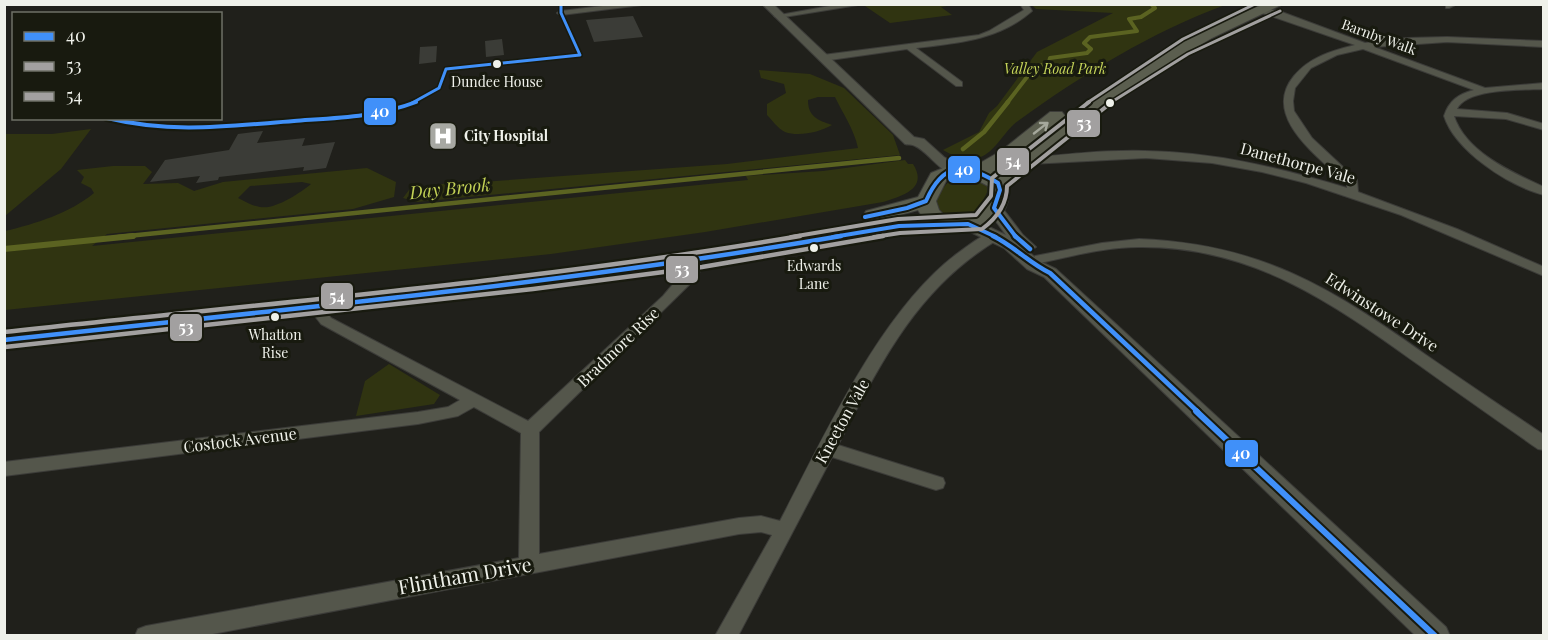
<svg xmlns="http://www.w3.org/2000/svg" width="1548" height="640" font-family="'Playfair Display',serif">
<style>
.green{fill:#303411;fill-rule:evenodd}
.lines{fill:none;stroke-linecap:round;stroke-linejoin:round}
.stream-far2{stroke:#5b6321;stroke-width:4}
.stream-far1{stroke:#5b6321;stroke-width:4.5}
.stream{stroke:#5b6321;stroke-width:6}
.building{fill:#3b3c37}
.minor-casing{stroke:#3c3c39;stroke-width:2}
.tertiary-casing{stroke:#3c3c39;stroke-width:2}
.trunk-casing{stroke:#3c3c39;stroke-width:2}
.minor{fill:#54564b;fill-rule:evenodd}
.tertiary{fill:#54564b;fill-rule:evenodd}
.trunk{fill:#5b5e4f;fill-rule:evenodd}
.bus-1-far3-casing{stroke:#181a0f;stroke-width:6}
.bus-1-far2-casing{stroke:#181a0f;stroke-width:8}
.bus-1-far1-casing{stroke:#181a0f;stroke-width:9}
.bus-1-casing{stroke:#181a0f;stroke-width:10}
.bus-2-far2-casing{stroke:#181a0f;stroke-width:6}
.bus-2-far1-casing{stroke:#181a0f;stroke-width:8}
.bus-2-casing{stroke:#181a0f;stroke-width:9}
.bus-3-far2-casing{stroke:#181a0f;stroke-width:6}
.bus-3-far1-casing{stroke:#181a0f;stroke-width:8}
.bus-3-casing{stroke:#181a0f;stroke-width:9}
.bus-1-far3{stroke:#4090f9;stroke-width:3}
.bus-1-far2{stroke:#4090f9;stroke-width:4}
.bus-1-far1{stroke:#4090f9;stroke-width:4.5}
.bus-1{stroke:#4090f9;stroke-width:6}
.bus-2-far2{stroke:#a2a0a0;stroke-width:3}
.bus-2-far1{stroke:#a2a0a0;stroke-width:4}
.bus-2{stroke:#a2a0a0;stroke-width:4.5}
.bus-3-far2{stroke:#a2a0a0;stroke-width:3}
.bus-3-far1{stroke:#a2a0a0;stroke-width:4}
.bus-3{stroke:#a2a0a0;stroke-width:4.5}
.oneway{stroke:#a5a89c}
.bus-dot{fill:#eff1ea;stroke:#181a0f;stroke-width:2}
.labels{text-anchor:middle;stroke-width:6;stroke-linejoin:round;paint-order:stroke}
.far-street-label{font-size:14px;fill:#eff1ea;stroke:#181a0f}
.far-park-label{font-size:14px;font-style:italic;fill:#c6d559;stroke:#181a0f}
.bus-label{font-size:14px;fill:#eff1ea;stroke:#181a0f}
.far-poi-label{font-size:14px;font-weight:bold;fill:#eff1ea;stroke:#181a0f;text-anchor:start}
.street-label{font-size:16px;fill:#eff1ea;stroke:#181a0f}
.water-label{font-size:18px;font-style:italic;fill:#c2d155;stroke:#181a0f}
.near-street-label{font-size:20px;fill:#eff1ea;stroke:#181a0f}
.line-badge{stroke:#181a0f;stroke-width:2}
.badge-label{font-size:16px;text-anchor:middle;font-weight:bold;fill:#fff}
</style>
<rect width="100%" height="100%" fill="#20201b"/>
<!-- green -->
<path class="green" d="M873,5V4L953,5L941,7L952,15L890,23L865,6Z
M1032,5H1225C1152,32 1081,75 1018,121C1005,130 997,149 983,156C970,162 955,157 943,150L979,132L989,113L997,106L1037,52L1113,13L1036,9Z
M759,70L810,74L844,88L893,135L900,155L417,202L403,198L409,190L459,181L482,182L727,164L858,148C854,129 843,114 835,97H818L808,100C808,117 818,120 832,125C820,132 799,137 785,132C778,129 772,120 767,115V104L786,93L784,84L761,78Z
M91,129L61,169L5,216V134H52Z
M905,160L908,164H913C929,189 901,196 883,202L705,232L551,254L5,310V231C35,224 70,213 94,193L91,188L81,183L84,177L77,170L113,166H145L152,172L143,184L178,183L194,191L223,182L367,168L396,182L394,197L353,209L107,234L92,246L748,180L746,176L823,171ZM302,182L311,184C300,193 275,210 260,207C252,206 244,201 238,198L250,186Z
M962,176C972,176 984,178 989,188L978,212C961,220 944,220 935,203C942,189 946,180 962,176Z
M389,364L440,395L434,404L356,416L365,381Z"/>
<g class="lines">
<!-- stream-far2 -->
<path class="stream-far2" d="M1007,103L1034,68L1049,62L1050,58L1087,53L1091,49L1084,43L1090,37L1137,31L1129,19L1141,17L1155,8L1151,4"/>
<!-- stream-far1 -->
<path class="stream-far1" d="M963,149L984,132L1008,102
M118,237L899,158"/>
<!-- stream -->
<path class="stream" d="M4,249L133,236"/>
</g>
<!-- building -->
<path class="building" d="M633,16L643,37L594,42L586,20Z
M502,39L504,55L486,57L485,41Z
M437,46L436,62L419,64L420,47Z
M263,131L257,143L305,138L302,146L335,142L326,168L303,171L304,167L262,172L219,177L218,180L196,183L200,176L150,182L165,160L229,150L238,134Z"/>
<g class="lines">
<!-- minor casing -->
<g class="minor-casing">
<path id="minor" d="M619,4H650L561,15L557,13L561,11Z
M841,4H864L778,18L774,16Z
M1020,4H1028L1032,11C999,40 958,43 916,48L962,82V86H956L907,49L823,61L818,58L823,55L979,35L989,31L1024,10Z
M1446,4H1457L1449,8H1446Z
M1262,8L1279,11L1365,43L1407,38L1447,37L1544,41V47L1447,42L1374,47L1485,88L1544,83V89C1522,90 1467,88 1457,109L1507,113L1544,124V130L1506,119L1454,116C1466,152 1511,172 1544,187V195C1509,186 1455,151 1444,116C1449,101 1458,94 1474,90L1363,49L1337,55L1311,68L1295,88L1293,101L1294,111L1312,138L1357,180L1358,192L1457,229L1544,267V276L1401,215L1306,183L1262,172L1212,163L1146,158L1030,164L1024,161L1030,158C1068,154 1106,150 1145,151C1214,152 1281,168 1347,188V184C1320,158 1260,117 1294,76C1310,57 1331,51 1355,45L1259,12V8Z
M994,232L999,233L1001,236L999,239C917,287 880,364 838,445L943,478L945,483L943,488L936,490L832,457L738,636H715L772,535L761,532L739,534L202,636H135L138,629L146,626L519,558L521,433L474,407L458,416L418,424L4,476V462L418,412L448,407L460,400L321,324L307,306L314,302L319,303L331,318L528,421L663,296L696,257L701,256L708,260L693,281L539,432V554L739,518L761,516L780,521C824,437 881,310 958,253C969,245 981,235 994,232Z
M1139,239C1261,244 1330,287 1426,355C1465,382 1504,408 1544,435V450L1538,449C1498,421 1458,393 1419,365C1331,302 1252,246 1139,247C1106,247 1072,256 1040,263L1033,259L1035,256L1102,243Z"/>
</g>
<!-- tertiary casing -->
<g class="tertiary-casing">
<path id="tertiary" d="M762,4H773L914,137L924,139L944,157L966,170L963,173C942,179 931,153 915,146C912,144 908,145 905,144Z
M994,203L1000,205L1023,235L1036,247L1029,252L1039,261L1056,269L1446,627L1450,636H1416L1044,277L1027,269L1004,248L962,228L960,224L962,220H974L1006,235L986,208Z"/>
</g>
<!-- trunk casing -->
<g class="trunk-casing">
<path id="trunk" d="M1264,4H1283L1212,38L1146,77L1091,117L1008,185C1011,201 1005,216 989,224C963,236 930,230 902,232C878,234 853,241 829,245C556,292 280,317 4,348V332L532,275L701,253L899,219L923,218L918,210L874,222L866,221L863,216L866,211L918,197L931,173L953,164L980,163L1001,151L1050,112H1062L1065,116L1062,120C1040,138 1019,160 992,172L997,174C1030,151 1059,124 1091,100C1144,61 1202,28 1264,4ZM956,176L971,177L988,186C991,212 970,219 947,218L939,210L936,201L946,181Z"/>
</g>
<!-- minor -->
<use href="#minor" class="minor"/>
<!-- tertiary -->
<use href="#tertiary" class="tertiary"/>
<!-- trunk -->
<use href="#trunk" class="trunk"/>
<!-- bus-1-far3 casing -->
<g class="bus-1-far3-casing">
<path id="bus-1-far3" d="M412,103L439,88L446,69L580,55L561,13V4"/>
</g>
<!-- bus-1-far2 casing -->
<g class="bus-1-far2-casing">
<path id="bus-1-far2" d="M107,118C173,134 228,126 294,121C334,118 377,117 416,102
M865,217L907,208L926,201C943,162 964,162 998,183L1000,190L994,208L1016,237
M833,237L899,226L968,224L996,237"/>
</g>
<!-- bus-1-far1 casing -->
<g class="bus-1-far1-casing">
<path id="bus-1-far1" d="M993,236C1014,246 1029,263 1050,273L1198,412
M1015,236L1030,249
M4,340C284,309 564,284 841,236"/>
</g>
<!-- bus-1 casing -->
<g class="bus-1-casing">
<path id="bus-1" d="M1196,411L1435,636"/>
</g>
<!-- bus-2-far2 casing -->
<g class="bus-2-far2-casing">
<path id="bus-2-far2" d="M1110,103L1188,54L1280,11"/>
</g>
<!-- bus-2-far1 casing -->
<g class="bus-2-far1-casing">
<path id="bus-2-far1" d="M874,237L900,233L982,229C997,218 1007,205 1007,186L1112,102"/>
</g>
<!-- bus-2 casing -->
<g class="bus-2-casing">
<path id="bus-2" d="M5,347L533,289L702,267L883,236"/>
</g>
<!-- bus-3-far2 casing -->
<g class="bus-3-far2-casing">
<path id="bus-3-far2" d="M1087,103L1183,39L1255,4"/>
</g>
<!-- bus-3-far1 casing -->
<g class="bus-3-far1-casing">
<path id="bus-3-far1" d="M791,237L898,219L976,215L991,196L992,178L1089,102"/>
</g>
<!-- bus-3 casing -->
<g class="bus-3-casing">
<path id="bus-3" d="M4,332C269,303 536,281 800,236"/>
</g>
<!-- bus-1-far3 -->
<use href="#bus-1-far3" class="bus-1-far3"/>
<!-- bus-1-far2 -->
<use href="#bus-1-far2" class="bus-1-far2"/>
<!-- bus-1-far1 -->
<use href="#bus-1-far1" class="bus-1-far1"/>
<!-- bus-1 -->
<use href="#bus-1" class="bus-1"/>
<!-- bus-2-far2 -->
<use href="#bus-2-far2" class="bus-2-far2"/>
<!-- bus-2-far1 -->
<use href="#bus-2-far1" class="bus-2-far1"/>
<!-- bus-2 -->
<use href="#bus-2" class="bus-2"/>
<!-- bus-3-far2 -->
<use href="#bus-3-far2" class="bus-3-far2"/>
<!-- bus-3-far1 -->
<use href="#bus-3-far1" class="bus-3-far1"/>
<!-- bus-3 -->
<use href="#bus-3" class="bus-3"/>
</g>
<!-- one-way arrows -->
<defs><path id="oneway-shaft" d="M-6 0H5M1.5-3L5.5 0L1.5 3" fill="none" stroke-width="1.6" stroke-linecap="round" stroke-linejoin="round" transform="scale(1.5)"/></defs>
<use class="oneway" href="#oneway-shaft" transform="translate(1041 128) rotate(-38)"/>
<!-- icons -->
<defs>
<g id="hospital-square" transform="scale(1.5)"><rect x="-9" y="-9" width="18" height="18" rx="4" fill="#a7a8a2" stroke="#181a0f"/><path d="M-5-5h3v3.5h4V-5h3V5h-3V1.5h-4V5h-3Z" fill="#fff"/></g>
</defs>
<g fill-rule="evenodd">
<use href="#hospital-square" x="443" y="136"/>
</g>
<!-- markers -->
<g class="bus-dot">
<circle cx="497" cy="64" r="5"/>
<circle cx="1110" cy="103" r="5"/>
<circle cx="814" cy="248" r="5"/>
<circle cx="275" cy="317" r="5"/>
</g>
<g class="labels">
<!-- far-street labels -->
<g class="far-street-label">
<text transform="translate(1379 37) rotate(20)" y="5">Barnby Walk</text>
</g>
<!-- far-park labels -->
<g class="far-park-label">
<text x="1055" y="74">Valley Road Park</text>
</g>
<!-- bus labels -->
<g class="bus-label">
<text x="497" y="87">Dundee House</text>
<text x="814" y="271">Edwards<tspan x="814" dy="18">Lane</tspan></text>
<text x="275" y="340">Whatton<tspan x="275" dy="18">Rise</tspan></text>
</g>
<!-- far-poi labels -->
<g class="far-poi-label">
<text x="464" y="141">City Hospital</text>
</g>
<!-- street labels -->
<g class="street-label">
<text transform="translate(1298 163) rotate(15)" y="6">Danethorpe Vale</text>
<text transform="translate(1382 312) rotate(33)" y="6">Edwinstowe Drive</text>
<text transform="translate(618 347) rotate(-44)" y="6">Bradmore Rise</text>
<text transform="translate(842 421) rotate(-61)" y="6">Kneeton Vale</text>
<text transform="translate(240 440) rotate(-7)" y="6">Costock Avenue</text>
</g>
<!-- water labels -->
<g class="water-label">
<text transform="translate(450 189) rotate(-6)" y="6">Day Brook</text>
</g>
<!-- near-street labels -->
<g class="near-street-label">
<text transform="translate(465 576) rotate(-10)" y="7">Flintham Drive</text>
</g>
</g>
<g class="line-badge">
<rect x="363" y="97" width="34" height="29" rx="6" fill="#4090f9"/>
<rect x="1066" y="109" width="35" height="29" rx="6" fill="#a2a0a0"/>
<rect x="996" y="147" width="34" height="29" rx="6" fill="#a2a0a0"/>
<rect x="947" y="155" width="34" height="29" rx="6" fill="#4090f9"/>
<rect x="665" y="255" width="34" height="29" rx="6" fill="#a2a0a0"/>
<rect x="320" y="282" width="34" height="28" rx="6" fill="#a2a0a0"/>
<rect x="169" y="313" width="34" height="29" rx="6" fill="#a2a0a0"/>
<rect x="1224" y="439" width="35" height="29" rx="6" fill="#4090f9"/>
</g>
<g class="badge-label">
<text x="380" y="117">40</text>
<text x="1084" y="129">53</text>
<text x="1013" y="167">54</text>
<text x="964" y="175">40</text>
<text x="682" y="275">53</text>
<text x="337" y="302">54</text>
<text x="186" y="333">53</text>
<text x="1241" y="459">40</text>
</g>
<!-- border -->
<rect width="1548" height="640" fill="none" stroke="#eff1ea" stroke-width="12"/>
<!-- legend -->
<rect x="12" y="12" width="210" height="108" fill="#181a0f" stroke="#6e7067" stroke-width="1.5"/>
<rect x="24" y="32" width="30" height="9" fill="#4090f9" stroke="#6e7067" stroke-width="1.5"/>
<text x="66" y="42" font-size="18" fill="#eff1ea">40</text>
<rect x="24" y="62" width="30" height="9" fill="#a2a0a0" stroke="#6e7067" stroke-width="1.5"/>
<text x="66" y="72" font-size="18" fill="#eff1ea">53</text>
<rect x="24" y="92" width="30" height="9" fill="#a2a0a0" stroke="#6e7067" stroke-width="1.5"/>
<text x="66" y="102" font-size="18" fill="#eff1ea">54</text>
</svg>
